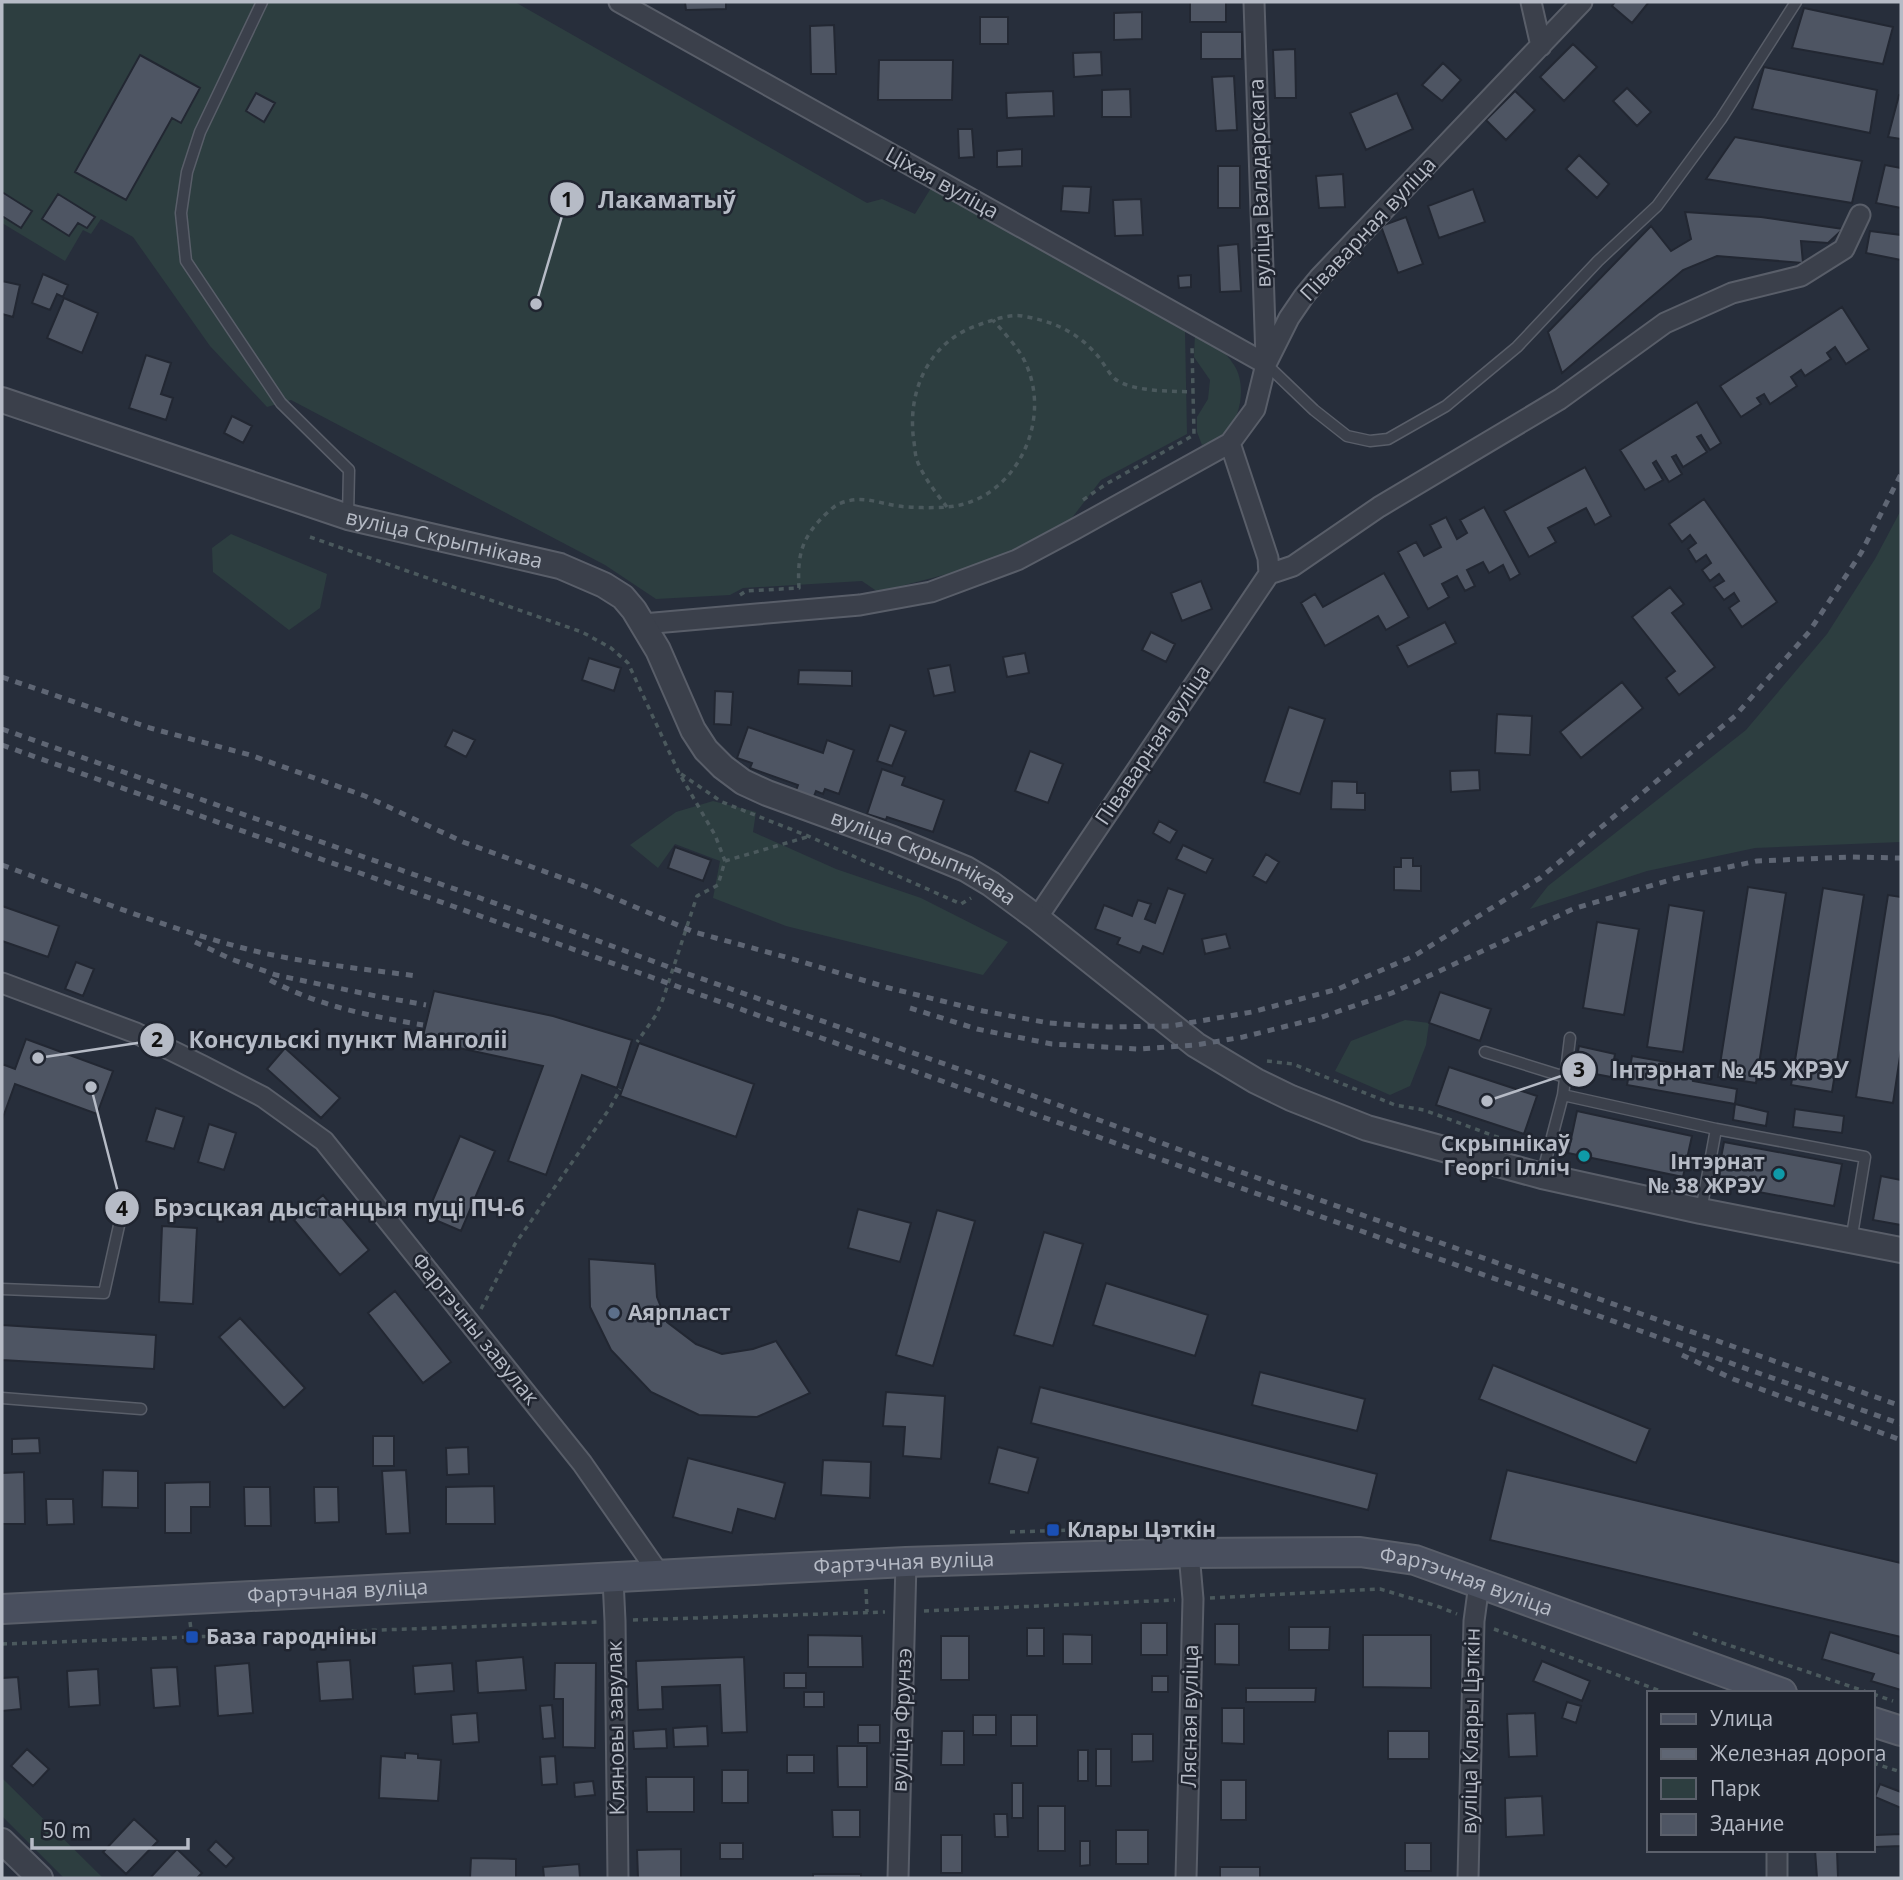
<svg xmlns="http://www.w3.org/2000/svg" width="1903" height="1880" font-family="'Open Sans',sans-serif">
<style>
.green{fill:#2d3e40}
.building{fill:#4e5563;stroke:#222732;stroke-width:2}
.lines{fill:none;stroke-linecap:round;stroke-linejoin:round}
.service-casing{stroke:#595e69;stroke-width:13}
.minor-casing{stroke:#595e69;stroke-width:23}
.tertiary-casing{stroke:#595e69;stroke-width:28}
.secondary-casing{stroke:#595e69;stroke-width:32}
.path{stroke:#4b595d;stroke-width:3.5;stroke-dasharray:5 5;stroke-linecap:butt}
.service{stroke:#3b404b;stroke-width:10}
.minor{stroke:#3b404b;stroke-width:19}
.tertiary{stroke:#3b404b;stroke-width:24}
.secondary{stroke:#494f5e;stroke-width:28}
.rail{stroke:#5f6674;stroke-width:5;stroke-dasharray:7 7;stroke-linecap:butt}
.culture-dot{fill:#0f9aa8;stroke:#202530;stroke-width:2.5}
.service-dot{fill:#5c6f8a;stroke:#202530;stroke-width:2.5}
.transit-dot{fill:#1a4fb4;stroke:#202530;stroke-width:2.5}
.labels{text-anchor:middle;stroke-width:5;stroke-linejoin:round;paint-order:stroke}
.street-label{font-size:21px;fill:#b6bbc6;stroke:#202530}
.poi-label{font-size:21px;font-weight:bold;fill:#b6bbc6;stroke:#202530;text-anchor:start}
.leader{fill:none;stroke:#b6bbc6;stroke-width:2.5}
.callout-dot{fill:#b6bbc6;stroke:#202530;stroke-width:2.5}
.mark-label{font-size:21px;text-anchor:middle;font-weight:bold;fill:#111}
.callout-label{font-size:23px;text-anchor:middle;font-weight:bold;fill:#b6bbc6;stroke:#202530;stroke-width:5;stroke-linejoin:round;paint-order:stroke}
</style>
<rect width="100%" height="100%" fill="#272e3b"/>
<!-- green -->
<path class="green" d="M2,2H515L867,203L882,199L915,214L931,188L1185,331L1187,434L1101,480L1068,523L1036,541L986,564L878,592L862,581L743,588L730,595L656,599L605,565L291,400L267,407L210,346L133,237L101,219L91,234L83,230L65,261L2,223Z
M1195,334C1211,342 1224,349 1234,365C1246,383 1242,416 1226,432C1219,439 1211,442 1202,445L1197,432V417L1208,399L1210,380L1194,357Z
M1901,510V842L1755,848L1647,871L1530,909L1548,886L1746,730L1827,634L1875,559Z
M231,534L327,574L320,608L289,630L213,572L212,548Z
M713,801L756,812L753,832L836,869L921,898L1008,942L983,975L786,926L713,898L720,861L675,844L658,868L630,845L676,812Z
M1405,1020L1429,1023L1426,1045L1410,1086L1390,1095L1335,1071L1351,1041Z
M2,1778L103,1878H64L2,1816Z"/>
<!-- building -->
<path class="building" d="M685,2H726V9L686,10Z
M1190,2H1226V22H1190Z
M1615,2H1649L1632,23L1612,6Z
M1804,8L1893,27L1883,64L1792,48Z
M1142,12V39L1114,40V13Z
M980,17H1008V44H980Z
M834,25L836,74H811L810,26Z
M1201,32H1242V59H1201Z
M1573,44L1597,67L1564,101L1540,77Z
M1295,49L1296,98H1275L1273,50Z
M1101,52L1102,75L1074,77L1073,53Z
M140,55L200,88L181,123L172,118L126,200L75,172Z
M879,60H953L952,100H878Z
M1443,63L1461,80L1442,101L1422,85Z
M1764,67L1877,90L1870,133L1752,109Z
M1234,76L1237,130L1216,131L1212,77Z
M1627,88L1651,112L1637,126L1613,101Z
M1130,89L1131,117H1102V90Z
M1053,91L1054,116L1007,118L1006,93Z
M1515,91L1535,110L1506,140L1486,120Z
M256,93L275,103L264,122L246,111Z
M1397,93L1413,129L1366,150L1350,113Z
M1899,95H1901V139L1888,137Z
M958,129H972L974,157L959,158Z
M1735,137L1862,161L1852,203L1706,179Z
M1022,149V166L997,167V151Z
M1579,155L1609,184L1597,198L1566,169Z
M1885,165L1901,168V208L1876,203Z
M1218,166H1240V208H1218Z
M1343,174L1345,207L1319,208L1316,176Z
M1063,186L1091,187L1089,213L1061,211Z
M1473,189L1485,222L1439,238L1428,206Z
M2,192L32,211L21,228L2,216Z
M58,194L95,217L87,228L78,223L69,236L42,219Z
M1141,199L1143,235L1115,236L1113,200Z
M1685,212L1761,217L1843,229L1828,243L1801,241L1803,263L1717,256L1683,270L1562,373L1548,332L1651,226L1671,251L1691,239Z
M1406,217L1423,264L1398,273L1381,226Z
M1870,231L1901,235V260L1866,253Z
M1238,244L1241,291L1220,292L1218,246Z
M43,274L68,285L63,297L57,294L50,310L32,303Z
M1191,275V287L1179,288L1178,276Z
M2,281L20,285L13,317L2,314Z
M64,298L98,313L82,353L47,338Z
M1842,307L1869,349L1846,364L1835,347L1827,353L1831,359L1805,376L1801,370L1791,377L1797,386L1770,404L1764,394L1757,398L1761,404L1741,417L1720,386Z
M146,355L171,363L161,394L173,398L166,420L129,408Z
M1697,402L1721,443L1710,450L1701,435L1697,437L1707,452L1683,467L1676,455L1672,457L1682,474L1669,482L1656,461L1653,463L1663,480L1645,490L1620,450Z
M232,416L252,426L243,443L224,433Z
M1585,467L1611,516L1595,525L1586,508L1548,528L1556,542L1529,557L1504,511Z
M1704,499L1777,602L1742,627L1729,608L1739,601L1734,593L1724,600L1714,587L1724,581L1719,574L1710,581L1702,570L1711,563L1706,555L1696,562L1688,549L1696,543L1690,535L1682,542L1669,524Z
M1484,507L1520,574L1510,580L1503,565L1489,573L1483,562L1467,570L1475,586L1465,591L1457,576L1442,584L1449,597L1428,609L1398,552L1416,542L1424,556L1441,547L1430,525L1446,517L1457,539L1467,533L1460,520Z
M1384,573L1409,617L1386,630L1378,616L1325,646L1301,603L1315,594L1323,607Z
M1201,581L1212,609L1182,621L1171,593Z
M1670,587L1684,604L1672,613L1715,667L1679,695L1666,678L1675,671L1632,617Z
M1445,622L1456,643L1408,667L1397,646Z
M1151,632L1175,644L1166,662L1142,650Z
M1025,653L1029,673L1007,677L1003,657Z
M589,658L621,668L614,691L582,680Z
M950,665L955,692L934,696L928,669Z
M799,670L852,671V686L798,684Z
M1622,682L1643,708L1581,758L1560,732Z
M715,691L733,692L731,725L714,724Z
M1289,707L1325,719L1300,794L1264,782Z
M1497,714L1532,716L1530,755L1495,753Z
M890,725L906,731L892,766L877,761Z
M748,727L823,753L827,740L854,750L839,794L825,789L823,794L816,791L813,799L795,793L798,785L750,768L752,763L737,758Z
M453,730L475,740L466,757L445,746Z
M1030,751L1063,764L1048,803L1015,791Z
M882,769L905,777L902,785L944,800L933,832L887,817L886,820L867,814Z
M1479,770L1480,790L1451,792L1450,771Z
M1332,781L1357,782V793H1365V810L1331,809Z
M1159,821L1177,831L1170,843L1153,833Z
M1183,845L1213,859L1206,873L1176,859Z
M675,847L711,860L703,881L668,868Z
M1266,854L1279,862L1266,883L1253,876Z
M1401,858H1413V866H1421V891L1394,890V867H1401Z
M1748,887L1786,893L1756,1083L1718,1077Z
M1168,888L1185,894L1163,954L1143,946L1140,953L1117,944L1120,938L1095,929L1104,905L1132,916L1138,900L1151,904L1145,919L1155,923Z
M1823,888L1864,895L1832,1092L1791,1085Z
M1888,895L1901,897V1050L1893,1103L1856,1097Z
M1669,905L1704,911L1683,1052L1647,1047Z
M2,906L59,926L48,957L2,941Z
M1597,922L1639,929L1624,1015L1583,1008Z
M1226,934L1230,948L1205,954L1202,939Z
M76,962L94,969L83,996L65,989Z
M434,991L553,1016L632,1040L617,1088L582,1075L546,1175L508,1161L543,1066L422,1040Z
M1440,992L1491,1009L1480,1041L1429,1023Z
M26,1039L113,1071L97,1114L15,1084L2,1120V1064L15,1069Z
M639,1043L754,1084L736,1137L620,1096Z
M1579,1046L1615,1054L1611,1077L1574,1070Z
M285,1048L340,1098L321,1118L267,1069Z
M1632,1056L1695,1067L1693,1081L1737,1089L1735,1104L1627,1085Z
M1449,1067L1537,1096L1524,1134L1436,1105Z
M1735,1104L1768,1112L1766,1126L1733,1120Z
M156,1108L184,1117L174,1149L146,1141Z
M1795,1109L1844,1116L1842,1133L1793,1127Z
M1577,1111L1692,1136L1683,1177L1568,1153Z
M209,1124L236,1133L224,1170L198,1162Z
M460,1136L495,1151L461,1231L426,1216Z
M1724,1142L1842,1164L1834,1206L1716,1184Z
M1881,1176L1901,1180V1225L1873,1220Z
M323,1195L369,1250L340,1275L294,1220Z
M858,1209L911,1223L900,1262L848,1248Z
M937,1210L975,1221L933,1366L896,1355Z
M162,1226L197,1228L193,1304L159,1302Z
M1044,1232L1083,1244L1053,1346L1014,1335Z
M589,1259L655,1264L657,1297L667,1322L696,1344L722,1354L753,1349L776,1341L810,1393L757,1417L699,1415L651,1392L611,1350L590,1307Z
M1106,1283L1208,1315L1195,1356L1093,1325Z
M395,1291L451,1362L423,1383L368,1313Z
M240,1318L305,1388L284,1408L219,1337Z
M2,1325L156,1335L154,1369L2,1360Z
M1493,1365L1650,1429L1636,1463L1479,1399Z
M1260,1372L1365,1399L1357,1431L1252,1405Z
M1040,1387L1377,1474L1368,1510L1031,1423Z
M886,1392L945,1396L941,1459L903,1456L905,1427L883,1426Z
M373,1436H394V1466H373Z
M39,1438L40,1453L12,1454V1439Z
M468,1447L469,1474L447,1475L446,1448Z
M998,1447L1038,1458L1028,1493L989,1483Z
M688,1458L785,1483L775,1519L738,1509L732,1533L673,1517Z
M823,1460L871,1462L870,1498L821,1495Z
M103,1470L138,1471V1508L102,1507Z
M406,1470L410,1533L386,1534L382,1471Z
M1507,1470L1901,1563V1637L1490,1540Z
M24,1472L25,1524H2V1473Z
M210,1482V1507H191V1533H165V1483Z
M494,1486L495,1524H446V1487Z
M244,1487H270L271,1526H245Z
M314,1487H338L339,1522L315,1523Z
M46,1499H73L74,1524L47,1525Z
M1141,1623H1167V1655H1141Z
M1215,1624H1239V1665L1215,1664Z
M1289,1627H1330L1329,1650H1289Z
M1027,1628H1044V1656H1027Z
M1830,1632L1901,1654V1690L1871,1681L1874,1674L1822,1659Z
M1063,1634L1092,1635V1664H1063Z
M808,1635L862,1636L863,1667H808Z
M1363,1635H1431V1688L1363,1687Z
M941,1636H969V1680H941Z
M523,1657L526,1690L478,1693L476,1661Z
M744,1657L747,1732L722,1733L720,1685L662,1687L663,1709L638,1710L636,1661Z
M350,1660L353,1699L320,1701L317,1662Z
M1542,1661L1590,1681L1582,1701L1533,1681Z
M249,1663L253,1713L218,1716L215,1666Z
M452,1663L454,1691L415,1694L413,1666Z
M555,1663H596L595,1748L563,1747V1699H554Z
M177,1667L180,1706L154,1708L151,1668Z
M98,1669L100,1705L69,1707L67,1671Z
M784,1673H806V1688H784Z
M1152,1676H1168V1692H1152Z
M18,1677L21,1709L2,1711V1678Z
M1246,1688H1316L1315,1702H1246Z
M804,1692H824V1707H804Z
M1567,1702L1581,1706L1576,1723L1562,1718Z
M552,1705L555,1738L543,1739L540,1706Z
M1222,1708H1244V1744L1222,1743Z
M477,1713L479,1742L453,1744L451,1715Z
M1535,1713L1537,1756L1509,1757L1507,1714Z
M973,1715H996V1735H973Z
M1011,1715H1037V1746H1011Z
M858,1725H880V1743H858Z
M707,1726L708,1746L674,1747L673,1728Z
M666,1729L667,1748L634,1749L633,1731Z
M942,1731H964V1765H941Z
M1388,1731H1429V1759H1388Z
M1132,1734H1153V1761L1132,1762Z
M837,1746H867V1787H838Z
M27,1749L49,1769L33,1786L11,1766Z
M1096,1749H1111V1786H1096Z
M1078,1750H1088V1781H1078Z
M405,1753L418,1754V1758L441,1760L438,1801L379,1798L381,1756L405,1758Z
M787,1755H814V1773H787Z
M555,1756L557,1784L542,1785L540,1757Z
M722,1770H748V1803H722Z
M646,1777H694V1812H647Z
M1221,1780H1246V1820H1221Z
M593,1781L595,1795L575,1797L574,1783Z
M1012,1783H1023V1818H1012Z
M1880,1784L1901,1792V1808L1875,1797Z
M1542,1796L1544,1835L1506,1837L1505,1798Z
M1038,1806H1065V1851H1038Z
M832,1810H860V1837H833Z
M994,1814H1007L1008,1837H995Z
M134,1819L158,1841L126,1874L103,1852Z
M1116,1830H1148V1864H1116Z
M1901,1834V1846L1875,1847V1835Z
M941,1835H962V1873H941Z
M216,1841L234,1858L226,1867L208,1850Z
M1080,1841H1090V1865L1080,1866Z
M720,1843H743V1859H720Z
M1405,1843H1431V1871H1405Z
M177,1849L202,1873L197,1878H150Z
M681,1849V1878H638L637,1850Z
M1815,1850H1837L1838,1878H1817Z
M471,1858L516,1859V1878H470Z
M579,1864L580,1878H544L543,1867Z
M1220,1867H1260V1878H1220Z
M813,1874H861V1878H813Z"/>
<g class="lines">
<!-- service casing -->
<g class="service-casing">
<path id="service" d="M262,2L200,132L187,172L181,213L186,261L281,403L349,470L348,517
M1266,364L1314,410L1347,436L1370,441L1388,439L1446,406L1517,347L1598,261L1657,206L1721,119L1796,2
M1485,1052L1565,1077
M1563,1095L1716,1129
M1542,1175L1563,1095L1570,1038
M1701,1211L1716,1129L1865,1157L1851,1241
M2,1289L104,1293L120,1221
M2,1398L141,1409"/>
</g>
<!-- minor casing -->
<g class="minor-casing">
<path id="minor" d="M619,2L1266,364
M1254,2L1266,359
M1531,2L1541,46
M1269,574L1268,558L1230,443L1255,409L1266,364L1289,318L1304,296L1319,278L1582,2
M643,624L860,605L931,592L1017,560L1075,529L1230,443
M1037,918L1269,574L1293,566L1379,507L1560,399L1665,323L1732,293L1801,276L1844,249L1860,215
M2,983L136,1033L203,1066L263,1097L324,1141L582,1463L660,1575
M613,1579L615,1621L618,1878
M1777,1850V1878
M898,1878L906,1562
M1186,1878L1193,1599L1189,1553
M1468,1878L1474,1621L1479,1584"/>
</g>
<!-- tertiary casing -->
<g class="tertiary-casing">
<g id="tertiary">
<path id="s1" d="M2,400L348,517L560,566L604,585L623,597L634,610L658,650L693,730L706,750L723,767L743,782L767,793L893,839L966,869L991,884L1037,918L1196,1045L1256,1081L1291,1098L1367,1128L1542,1176L1701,1211L1901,1250"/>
<path d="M2,1841L40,1878"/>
</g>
</g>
<!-- secondary casing -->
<g class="secondary-casing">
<g id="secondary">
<path id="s2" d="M2,1609L906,1562L1189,1553L1360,1552L1415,1560L1782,1693"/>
<path d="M1873,1722L1901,1731"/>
</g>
</g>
<!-- path -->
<path class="path" d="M1083,500L1106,484L1194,435L1193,392
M947,507C936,493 925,479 918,463C915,456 915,449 914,442C906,390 930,340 981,324C993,320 1009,314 1022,316C1052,321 1076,331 1096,354C1103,361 1108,373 1115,379C1132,392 1172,391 1193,392L1192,345
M310,537L582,632L611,648L628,663L679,773L715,835L725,861L718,885L697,896L663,999L656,1015L637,1042
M740,595L746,591L799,588C797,554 802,536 828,512C832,509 836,504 841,503C863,495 877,503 898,506C913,508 932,508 947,507C1014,502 1054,422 1025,362C1018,347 1004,333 993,320
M681,774L722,802L808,836L961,904L971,898
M725,861L807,837
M1267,1061L1293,1064L1395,1105L1424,1110L1508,1141
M481,1309L515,1244L610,1108L620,1089
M1010,1532L1107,1529
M866,1589L867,1612
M1210,1598L1380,1589L1437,1606L1457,1614
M924,1611L1175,1600
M633,1620L885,1612
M190,1622L192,1637
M1494,1629L1666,1693
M1693,1633L1870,1693
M2,1644L598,1622
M1873,1694L1893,1701
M1873,1763L1901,1772"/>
<!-- service -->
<use href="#service" class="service"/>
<!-- minor -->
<use href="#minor" class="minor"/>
<!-- tertiary -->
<use href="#tertiary" class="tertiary"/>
<!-- secondary -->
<use href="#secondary" class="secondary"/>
<!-- rail -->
<path class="rail" d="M2,677L150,728L250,755L365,796L463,842L593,889L694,932L789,958L889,988L983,1011L1049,1023L1108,1027L1171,1026L1252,1012L1338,989L1414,956L1540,878L1735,716L1809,632L1861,553L1901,474
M2,729L531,916L674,969L993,1081L1224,1166L1901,1406
M2,745L1901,1424
M2,865C87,896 172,931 259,952C311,964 365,969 417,976
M195,942L231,959L276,975L376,996L426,1005
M270,980C318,1006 370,1016 423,1025
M910,1008L977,1029L1052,1044L1138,1049L1196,1045L1243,1037L1319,1018L1392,993L1573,909L1677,878L1757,861L1850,857L1901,858
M1682,1355L1733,1379L1901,1440"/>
</g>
<!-- markers -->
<g class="culture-dot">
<circle cx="1584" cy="1156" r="7"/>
<circle cx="1779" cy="1174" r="7"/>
</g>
<circle class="service-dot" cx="614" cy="1313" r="7"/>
<g class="transit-dot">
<rect x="1046" y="1523" width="14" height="14" rx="3.5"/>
<rect x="185" y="1630" width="14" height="14" rx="3.5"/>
</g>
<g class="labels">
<!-- street labels -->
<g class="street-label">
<text transform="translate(942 183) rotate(29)" y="7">Ціхая вуліца</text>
<text transform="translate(1260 183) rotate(-92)" y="7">вуліца Валадарскага</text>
<text transform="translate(1368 229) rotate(-47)" y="7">Піваварная вуліца</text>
<text dy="7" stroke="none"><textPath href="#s1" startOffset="464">вуліца Скрыпнікава</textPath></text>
<text transform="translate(1153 745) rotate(-56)" y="7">Піваварная вуліца</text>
<text dy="7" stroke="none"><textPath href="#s1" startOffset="1073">вуліца Скрыпнікава</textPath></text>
<text transform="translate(475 1329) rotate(51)" y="7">Фартэчны завулак</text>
<text dy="7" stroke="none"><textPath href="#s2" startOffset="903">Фартэчная вуліца</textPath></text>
<text dy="7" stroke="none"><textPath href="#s2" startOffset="1470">Фартэчная вуліца</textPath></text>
<text dy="7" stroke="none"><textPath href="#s2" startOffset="336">Фартэчная вуліца</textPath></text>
<text transform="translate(1190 1716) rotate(-89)" y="7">Лясная вуліца</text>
<text transform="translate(902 1720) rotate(-88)" y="7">вуліца Фрунзэ</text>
<text transform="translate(616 1728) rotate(-91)" y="7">Кляновы завулак</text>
<text transform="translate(1471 1731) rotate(-89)" y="7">вуліца Клары Цэткін</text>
</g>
<!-- poi labels -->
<g class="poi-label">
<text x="1570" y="1151" text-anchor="end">Скрыпнікаў<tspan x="1570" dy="24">Георгі Ілліч</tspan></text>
<text x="1765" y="1169" text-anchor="end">Інтэрнат<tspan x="1765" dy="24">№ 38 ЖРЭУ</tspan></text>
<text x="628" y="1320">Аярпласт</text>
<text x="1067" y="1537">Клары Цэткін</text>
<text x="206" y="1644">База гародніны</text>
</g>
</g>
<!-- callouts -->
<path class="leader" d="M536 304L567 199M38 1058L157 1040M1487 1101L1579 1070M91 1087L122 1208"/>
<g class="callout-dot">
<circle cx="536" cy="304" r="7"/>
<circle cx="38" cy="1058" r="7"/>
<circle cx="1487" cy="1101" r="7"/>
<circle cx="91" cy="1087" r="7"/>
<circle cx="567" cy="199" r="18"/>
<circle cx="157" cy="1040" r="18"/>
<circle cx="1579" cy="1070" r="18"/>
<circle cx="122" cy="1208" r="18"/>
</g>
<g class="mark-label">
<text x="567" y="207">1</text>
<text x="157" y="1047">2</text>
<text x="1579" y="1077">3</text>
<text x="122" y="1216">4</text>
</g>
<g class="callout-label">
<text x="667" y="208">Лакаматыў</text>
<text x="348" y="1048">Консульскі пункт Манголіі</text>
<text x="1730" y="1078">Інтэрнат № 45 ЖРЭУ</text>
<text x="339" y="1216">Брэсцкая дыстанцыя пуці ПЧ-6</text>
</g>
<!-- border -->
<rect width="1903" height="1880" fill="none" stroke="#b6bbc6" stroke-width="7"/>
<!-- legend -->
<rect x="1647" y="1691" width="228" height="161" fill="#202530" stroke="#5c616c" stroke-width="2"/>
<rect x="1661" y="1714" width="35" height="10" fill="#494f5e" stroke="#5c616c" stroke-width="2"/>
<text x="1710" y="1726" font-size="21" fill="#b6bbc6">Улица</text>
<rect x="1661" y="1749" width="35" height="10" fill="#5f6674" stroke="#5c616c" stroke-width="2"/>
<text x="1710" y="1761" font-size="21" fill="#b6bbc6">Железная дорога</text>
<rect x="1661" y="1778" width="35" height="21" fill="#2d3e40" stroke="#5c616c" stroke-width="2"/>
<text x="1710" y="1796" font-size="21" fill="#b6bbc6">Парк</text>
<rect x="1661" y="1814" width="35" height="21" fill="#4e5563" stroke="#5c616c" stroke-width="2"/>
<text x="1710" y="1831" font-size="21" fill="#b6bbc6">Здание</text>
<!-- scale -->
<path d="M32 1838v10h156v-10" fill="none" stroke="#b6bbc6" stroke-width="3.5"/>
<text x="42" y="1838" font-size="21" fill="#b6bbc6" stroke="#202530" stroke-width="5" paint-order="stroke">50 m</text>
</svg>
